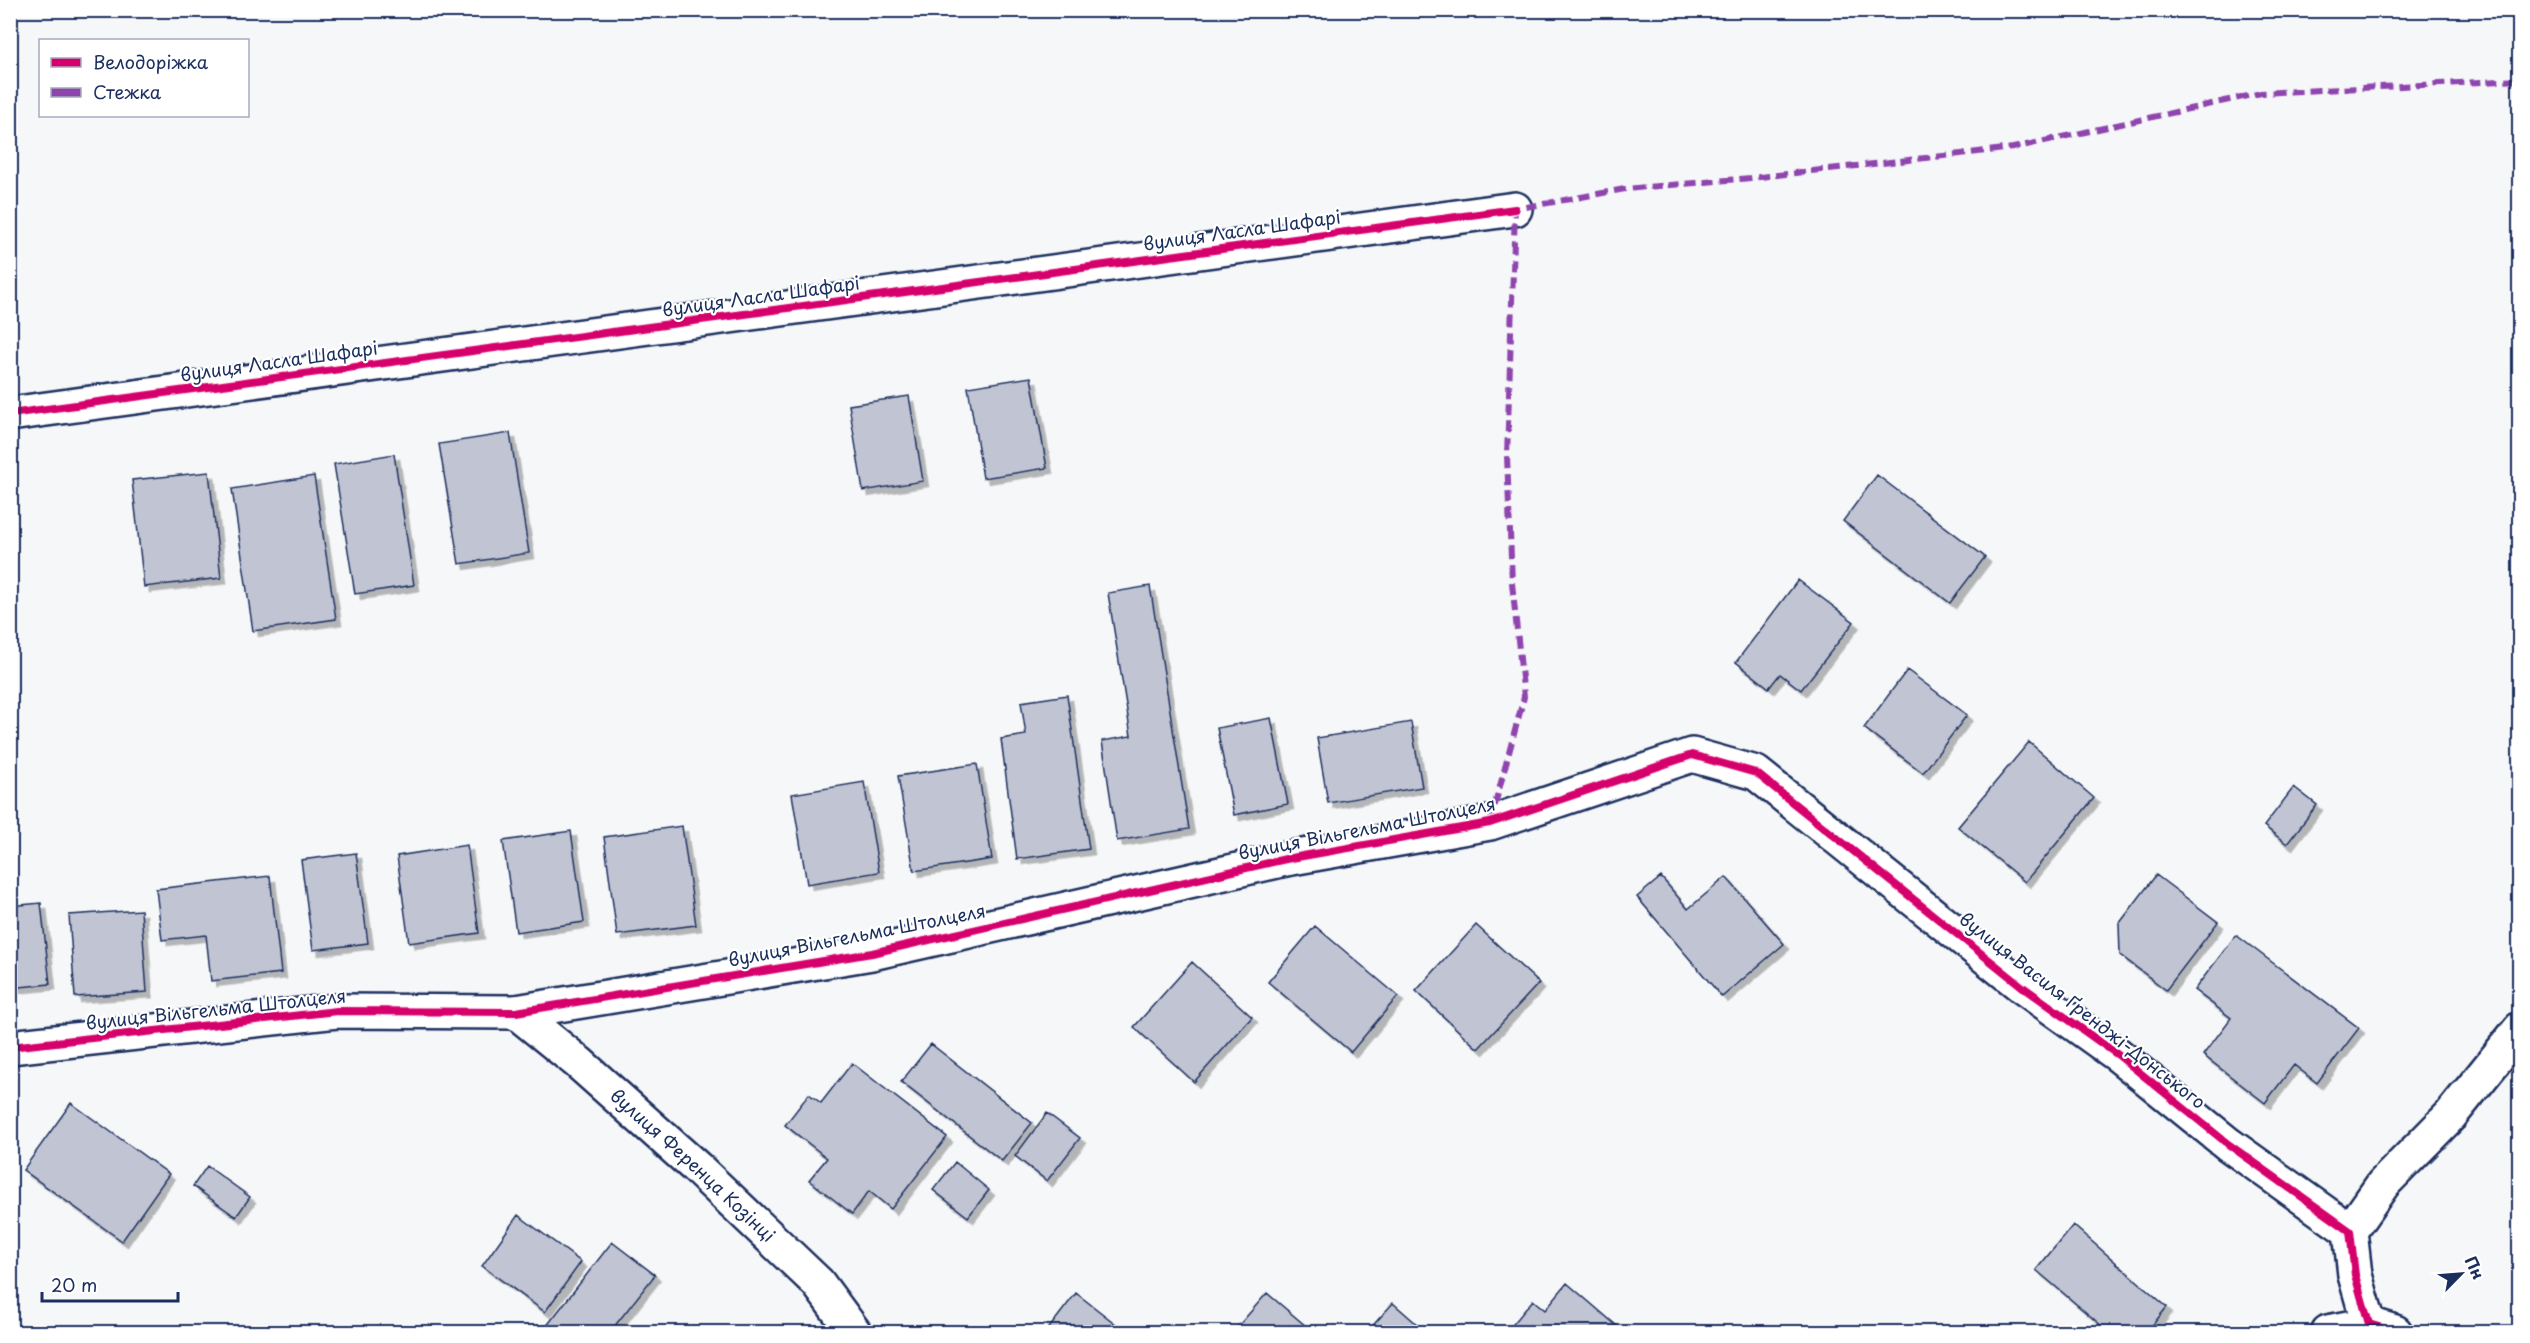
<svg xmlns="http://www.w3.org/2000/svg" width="2530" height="1343" font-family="'Playpen Sans',sans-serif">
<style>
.building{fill:#c0c4d3;stroke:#1b2f5e;stroke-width:1.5;filter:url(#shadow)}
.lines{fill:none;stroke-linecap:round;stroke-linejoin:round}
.minor-casing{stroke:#1b2f5e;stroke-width:38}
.minor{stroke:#fff;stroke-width:33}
.quiet{stroke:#8e44ad;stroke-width:6;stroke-dasharray:12 6;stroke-linecap:butt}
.cycleway-casing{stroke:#fff;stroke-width:11}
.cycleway{stroke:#d6006c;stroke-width:8}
.labels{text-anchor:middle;stroke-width:4.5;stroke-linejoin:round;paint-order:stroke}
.street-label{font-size:18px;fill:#1b2f5e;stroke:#fff}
</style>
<defs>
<filter id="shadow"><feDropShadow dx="5.5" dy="5.5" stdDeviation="0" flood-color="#0004"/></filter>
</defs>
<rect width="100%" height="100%" fill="#f6f7f9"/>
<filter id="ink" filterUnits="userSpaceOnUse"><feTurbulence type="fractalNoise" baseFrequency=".0167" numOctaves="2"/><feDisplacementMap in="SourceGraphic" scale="12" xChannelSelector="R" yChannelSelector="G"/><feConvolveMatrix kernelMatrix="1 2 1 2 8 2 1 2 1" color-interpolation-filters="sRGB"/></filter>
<g filter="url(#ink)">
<!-- building -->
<path class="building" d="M1031,377L1047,468L983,478L968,387Z
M909,396L923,481L863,491L849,405Z
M510,433L529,553L459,564L439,444Z
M394,454L414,585L355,594L334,464Z
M209,472L221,578L144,587L132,480Z
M1877,475L1985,557L1950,603L1843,521Z
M314,476L336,619L253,631L232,489Z
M1798,580L1854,622L1801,690L1780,674L1769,688L1736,662Z
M1150,586L1189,829L1117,841L1102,741L1131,736L1108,593Z
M1907,670L1967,715L1923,773L1864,728Z
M1067,695L1089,849L1017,859L1001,739L1026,735L1021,702Z
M1271,718L1288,804L1234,815L1217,728Z
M1411,722L1422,787L1328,803L1317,738Z
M2029,742L2094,798L2025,882L1958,827Z
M977,764L992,859L914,871L898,776Z
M864,782L879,872L807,884L792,794Z
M2294,787L2317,805L2287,844L2264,826Z
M682,826L696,925L617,935L604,837Z
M571,831L584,922L516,932L503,841Z
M467,845L479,933L409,943L397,856Z
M356,853L368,943L313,950L301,860Z
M2156,875L2218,922L2166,990L2120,955L2119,924Z
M270,876L281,973L211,981L206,935L162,940L156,889Z
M1661,877L1688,909L1726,877L1784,944L1722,997L1637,897Z
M41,903L50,984L10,988V906Z
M141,910L147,992L75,997L69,915Z
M1476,925L1539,983L1478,1049L1416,991Z
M1315,926L1398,996L1351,1052L1268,982Z
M2236,935L2359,1028L2317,1083L2294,1065L2265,1103L2203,1055L2231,1018L2194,990Z
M1192,962L1252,1017L1194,1082L1134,1027Z
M931,1044L1032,1123L1002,1161L901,1082Z
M852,1063L947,1137L891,1209L869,1191L852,1214L809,1180L827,1158L785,1125L809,1094L821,1103Z
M71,1103L169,1174L122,1241L23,1170Z
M1047,1113L1080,1138L1047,1181L1015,1156Z
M955,1162L989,1190L968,1217L933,1190Z
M207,1166L250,1197L236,1217L193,1186Z
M518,1215L581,1262L545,1312L482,1266Z
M2073,1225L2167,1307L2147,1332H2109L2036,1270Z
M612,1242L655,1275L610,1332H542Z
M1567,1283L1624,1332H1513L1509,1329L1533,1300L1545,1310Z
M1076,1293L1126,1332H1046Z
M1267,1293L1313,1332H1233Z
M1393,1303L1426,1332H1367Z"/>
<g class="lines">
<!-- minor casing -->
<g class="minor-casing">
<g id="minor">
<path d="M10,414L1515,209"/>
<path id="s1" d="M516,1012L579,1063L697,1168L818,1283L854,1332"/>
<path d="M10,1047L337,1011L516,1012L872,953L1286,859L1490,823L1692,755L1756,773L2023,987L2118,1055L2228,1144L2350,1231L2355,1275L2369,1324L2395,1332"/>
<path d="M2350,1231L2383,1184L2450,1116L2520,1029"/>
<path d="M2328,1332L2369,1324"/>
</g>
</g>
<!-- minor -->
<use href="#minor" class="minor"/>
<!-- quiet -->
<path class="quiet" d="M1490,823L1524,697L1512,583L1507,456L1515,209L1625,189L1751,178L2013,148L2261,93L2520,80"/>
<!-- cycleway casing -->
<g class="cycleway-casing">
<path id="cycleway" d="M10,414L1515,209
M10,1047L337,1011L516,1012L872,953L1286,859L1490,823L1692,755L1756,773L2023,987L2118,1055L2228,1144L2350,1231L2355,1275L2369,1324L2395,1332"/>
</g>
<!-- cycleway -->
<use href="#cycleway" class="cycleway"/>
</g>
</g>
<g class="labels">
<!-- street labels -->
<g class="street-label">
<text transform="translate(1242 231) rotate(-8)" y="6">вулиця Ласла Шафарі</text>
<text transform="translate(761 297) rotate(-8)" y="6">вулиця Ласла Шафарі</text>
<text transform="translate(279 362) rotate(-8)" y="6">вулиця Ласла Шафарі</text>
<text transform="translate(1367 829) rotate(-11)" y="6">вулиця Вільгельма Штолцеля</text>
<text transform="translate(857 936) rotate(-11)" y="6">вулиця Вільгельма Штолцеля</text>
<text transform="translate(216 1010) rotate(-6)" y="6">вулиця Вільгельма Штолцеля</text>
<text transform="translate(2082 1011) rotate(38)" y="6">вулиця Василя Ґренджі-Донського</text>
<text dy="6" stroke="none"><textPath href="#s1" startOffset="234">вулиця Ференца Козінці</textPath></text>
</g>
</g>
<!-- margin -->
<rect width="2530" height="1343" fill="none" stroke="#fff" stroke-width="36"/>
<rect x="18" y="18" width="2494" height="1307" fill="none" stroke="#1b2f5e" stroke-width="2" filter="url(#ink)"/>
<!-- legend -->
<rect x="39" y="39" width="210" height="78" fill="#ffffff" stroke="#a4acbf" stroke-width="1.5"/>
<rect x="51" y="58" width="30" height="9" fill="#d6006c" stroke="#a4acbf" stroke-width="1.5"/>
<text x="93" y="69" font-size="18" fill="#1b2f5e">Велодоріжка</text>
<rect x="51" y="88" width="30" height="9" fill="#8e44ad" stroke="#a4acbf" stroke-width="1.5"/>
<text x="93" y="99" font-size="18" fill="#1b2f5e">Стежка</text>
<!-- north arrow -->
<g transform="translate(2461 1274) rotate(65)" stroke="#ffffff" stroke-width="4.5" paint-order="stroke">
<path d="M0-4.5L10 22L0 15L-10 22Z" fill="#1b2f5e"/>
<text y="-9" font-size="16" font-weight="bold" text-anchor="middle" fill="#1b2f5e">Пн</text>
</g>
<!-- scale -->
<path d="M42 1292v9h136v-9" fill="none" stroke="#1b2f5e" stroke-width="3"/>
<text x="51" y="1292" font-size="18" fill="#1b2f5e" stroke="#ffffff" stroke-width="4.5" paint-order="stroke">20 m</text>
</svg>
